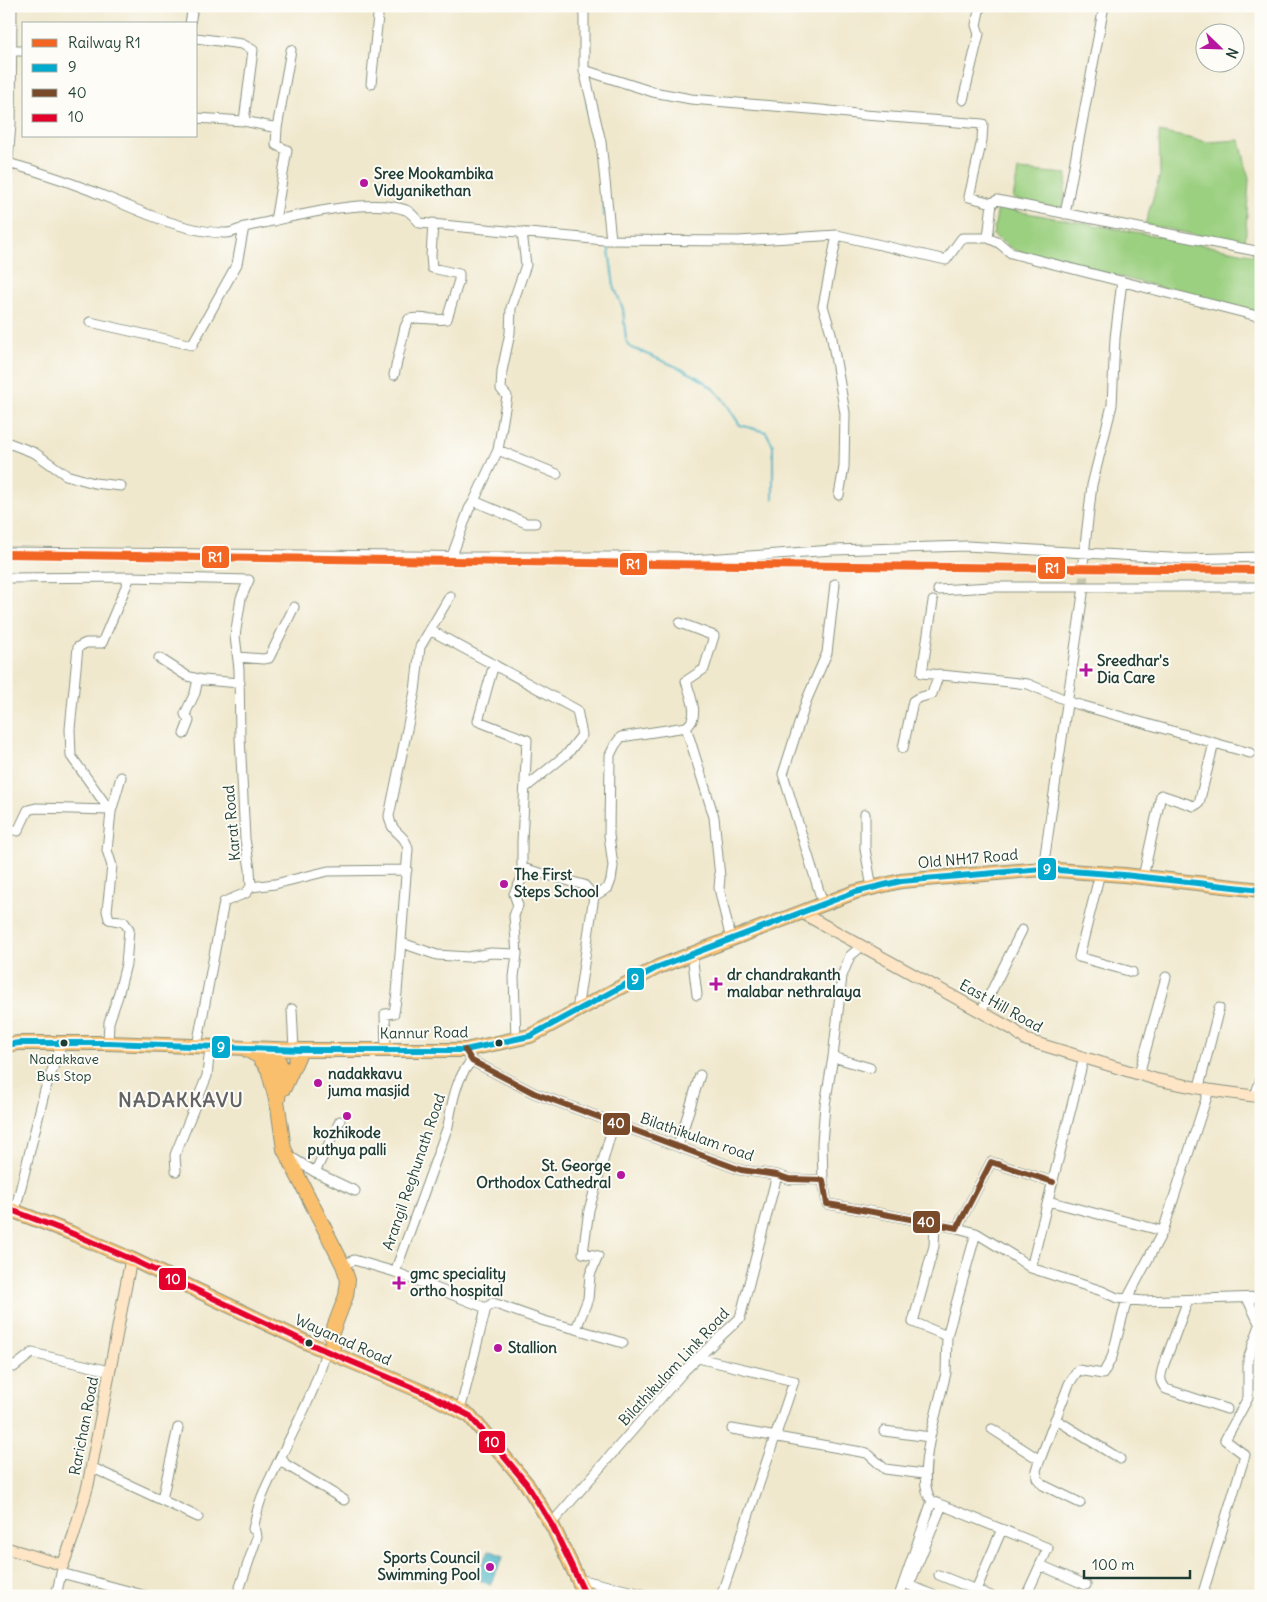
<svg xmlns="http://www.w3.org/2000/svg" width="1267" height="1602" font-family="Delius,sans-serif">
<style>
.green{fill:#9cd081;stroke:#5e865a}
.water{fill:#47b2c4;stroke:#33787c}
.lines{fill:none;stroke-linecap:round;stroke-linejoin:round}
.stream{stroke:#47b2c4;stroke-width:2}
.street-tunnel{stroke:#c6c6ae;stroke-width:9;stroke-dasharray:9 4.5;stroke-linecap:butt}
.street-casing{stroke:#889280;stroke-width:11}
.secondary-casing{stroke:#889280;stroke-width:13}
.primary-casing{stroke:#889280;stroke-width:16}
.street{stroke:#fff;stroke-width:9}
.secondary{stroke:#fde5c5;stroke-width:11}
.primary{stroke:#f9bf6d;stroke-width:14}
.bus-1-casing{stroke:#fdfcf7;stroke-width:10}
.bus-2-casing{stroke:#fdfcf7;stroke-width:10}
.bus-3-casing{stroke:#fdfcf7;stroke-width:10}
.bus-1{stroke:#00a9ce;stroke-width:6}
.bus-2{stroke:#7a4b2a;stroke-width:6}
.bus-3{stroke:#e4002b;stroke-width:6}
.rail-1-casing{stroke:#fdfcf7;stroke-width:11}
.rail-1{stroke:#f26522;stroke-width:8}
.poi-dot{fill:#b5179e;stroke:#fdfcf7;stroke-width:2}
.bus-dot{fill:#1f3d34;stroke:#fdfcf7;stroke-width:2}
.labels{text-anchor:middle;stroke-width:4;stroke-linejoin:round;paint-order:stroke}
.bus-label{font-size:14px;fill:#1f3d34;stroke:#fdfcf7}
.poi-label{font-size:15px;font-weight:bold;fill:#1f3d34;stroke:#fdfcf7;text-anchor:start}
.street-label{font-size:15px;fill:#1f3d34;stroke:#fdfcf7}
.district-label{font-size:20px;font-weight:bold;letter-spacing:1px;fill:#636465;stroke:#fdfcf7}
.line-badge{stroke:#fdfcf7;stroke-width:2}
.badge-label{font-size:14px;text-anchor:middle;font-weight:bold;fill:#fff}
</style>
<rect width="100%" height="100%" fill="#fdfcf7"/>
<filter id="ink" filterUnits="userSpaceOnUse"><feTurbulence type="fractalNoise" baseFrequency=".02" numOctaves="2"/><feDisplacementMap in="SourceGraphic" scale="10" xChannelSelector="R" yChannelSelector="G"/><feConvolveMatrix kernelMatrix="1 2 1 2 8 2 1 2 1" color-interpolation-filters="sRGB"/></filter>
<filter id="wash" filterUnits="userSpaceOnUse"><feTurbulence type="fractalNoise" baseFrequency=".0096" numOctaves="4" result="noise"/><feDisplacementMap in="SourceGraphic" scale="20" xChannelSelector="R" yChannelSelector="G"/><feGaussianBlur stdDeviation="1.12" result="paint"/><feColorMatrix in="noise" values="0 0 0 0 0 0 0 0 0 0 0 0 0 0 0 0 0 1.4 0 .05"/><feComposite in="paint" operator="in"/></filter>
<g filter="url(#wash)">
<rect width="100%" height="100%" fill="#f0e8cd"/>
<!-- green -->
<path class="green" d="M1159,132L1208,142L1240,140L1249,179L1245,246L1145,224L1160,175Z
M1018,170L1067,174L1063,209L1013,199Z
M998,208L1158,236L1261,256V313L1014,250L993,235Z"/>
<!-- water -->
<path class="water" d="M489,1550L504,1556L490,1585L476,1578Z"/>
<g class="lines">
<!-- stream -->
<path class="stream" d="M587,101C588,121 592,140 599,160
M603,198L604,216
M608,243L614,286L623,309L626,340L630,347C654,358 693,371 711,387C724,397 731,412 740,425L766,432L773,445V499"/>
</g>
</g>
<g filter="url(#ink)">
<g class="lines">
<!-- street-tunnel -->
<path class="street-tunnel" d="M1083,563L1084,587"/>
<!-- street casing -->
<g class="street-casing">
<path id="street" d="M581,6L584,14V70L601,142L611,240
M1256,6L1261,7
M190,24L193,6
M196,38L242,44L253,50L244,121L277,128
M11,51H24
M584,70L653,92L691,99L821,110L865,115L983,124L982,140L969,197L992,203
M371,84L379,6
M963,100L979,34L976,25L980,6
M196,118L244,121
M8,163C45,173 81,186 116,201C148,215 188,232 224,233C232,234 241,228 249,226C289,218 368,196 406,210C411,212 416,219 420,223L604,240L739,241L837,235L946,260L962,238H988
M6,184L11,124L12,6
M1065,214L1104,6
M275,221L287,150L276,145L277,128L291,50
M522,232L526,265L511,308L510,333L502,371L501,389L507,396L498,450L474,501L526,523H535
M837,235L823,306L831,333L845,413L844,467L839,495
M1261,252L997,200L992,203L988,238L999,243L1011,253L1261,317
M90,322L192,345L237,264L244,227
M394,375L405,327L409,319C422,316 434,321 447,319L459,280V274L432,268L431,256L433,223
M6,442L35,453L66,475L94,483L121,486
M498,450L557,474
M6,552L510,557H677L692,560L833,550L967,546L1187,559L1261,557
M452,556L469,509L474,501
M1083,563L1092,485L1112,405L1115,338L1122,281
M6,578L130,577L249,580L241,598L235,636L239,669L240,737L245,839L250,869L251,887L246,893L224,902L197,1046
M938,590L991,587H1261
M933,601L922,673L1028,684L1073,703L1250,753
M430,630L577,710L582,735L568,753L525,788
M238,657L263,659L269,658L294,607
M159,658L187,676L203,680L240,683
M494,664L478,721L527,740L522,842V878L514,894L518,905L514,916L517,954L514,977L516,1039
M686,727L714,817L720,877L719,888L731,940
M184,734L189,721L185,714L195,693L198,679
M903,748L913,701L918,698L932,694L939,674
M111,812L121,777
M865,814V849L872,888
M6,828L18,831L28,810L36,808L109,810
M522,868L584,885L594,896L577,1011
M1043,869L1084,587
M1100,873L1079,957L1132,972
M1143,877L1161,795L1194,806L1199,803L1214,743
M251,887L275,884L328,871L407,870
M594,896L608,888L611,880L613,866L609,835L610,755L615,745L621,737L686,727C701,718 690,695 686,681L704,669L714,636L680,623
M823,904L783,774L807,699L827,653L835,584
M402,943L437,955L468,957L491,953L517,954
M692,954L697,995
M292,1009L294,1050
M981,1012L1022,930
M108,1043L109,1022L118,996L126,964L129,929L124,922L109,919L107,911L112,866L107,850L111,812L71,756L70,729L78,647L86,643H102L130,577
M386,1050L385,1014L394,1013L397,993L408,849C404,831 392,836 389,816L415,691L420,647L450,596
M465,1050L472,1061L534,1093L725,1164L741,1170L777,1175L789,1179L823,1180L827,1204C871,1211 914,1220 957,1228L991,1162L1053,1182
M833,1057L870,1068
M1139,1074L1166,977
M1199,1087L1219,1008
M1255,1096L1261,1078
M678,1146L700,1075
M290,1161L294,1159L315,1172L355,1191
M176,1171L175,1155L207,1076L210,1047
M315,1172L340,1121
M823,1180L822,1143L825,1105L833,1057L842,976L850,956L862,946
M1048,1201L1163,1231
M15,1211L45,1090L62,1043
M957,1228L976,1233L1017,1258L1031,1268L1102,1291L1117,1298L1143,1301L1261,1297
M343,1265L354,1260L395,1272L448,1126C452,1104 456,1076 472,1061
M1031,1268L1084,1057
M395,1272L486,1308L460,1411
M1188,1300L1163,1367C1160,1377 1159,1381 1166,1389L1227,1409
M486,1308L493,1303L544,1321L576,1329L588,1299L590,1275L598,1256L583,1253L589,1210L614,1122
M576,1329L623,1343
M947,1336L976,1233
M698,1358L794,1381L721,1596
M6,1363L14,1367L32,1353L110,1371
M1055,1419L1120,1459
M732,1429L867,1453L885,1469L924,1474
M992,1429L1040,1460
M884,1431L930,1437L946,1373L947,1336L913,1322L934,1246L935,1223
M281,1457L285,1464L344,1500
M91,1467L198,1517
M162,1499L178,1428
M932,1501L1048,1548L1026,1596
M1080,1503L1043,1485L1037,1478L1036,1470L1069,1384L1078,1370L1103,1374L1112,1357L1127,1299L1163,1231L1209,1090
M551,1524L685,1370L740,1318L777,1175
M1040,1565L1086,1585
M61,1573L147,1596
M939,1575L991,1596
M578,1579L651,1596
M976,1590L1002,1529
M56,1596L62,1569
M237,1596L257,1537L256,1531L253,1529C256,1517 258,1504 264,1492C285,1444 312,1403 326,1351
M899,1596L932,1501C920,1488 927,1453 930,1437
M935,1596L909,1585L942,1505
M1202,1596L1245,1455L1225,1440L1248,1398V1359L1260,1325L1247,1298"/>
</g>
<!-- secondary casing -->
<g class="secondary-casing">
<path id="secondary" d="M802,913L1014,1030L1026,1040L1158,1080L1209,1090L1261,1097
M6,1548L63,1565L74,1534L88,1485L131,1259"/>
</g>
<!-- primary casing -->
<g class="primary-casing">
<path id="primary" d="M6,1045L19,1043H108L301,1050H465L530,1036L658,967L855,892L901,881L1043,869L1124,875L1261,890
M245,1049L258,1056L268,1069L278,1107L284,1149L343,1265L348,1280L346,1296L331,1335L334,1354
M263,1051C266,1052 271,1053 274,1055C287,1065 279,1086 278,1099
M284,1088L301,1050
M6,1208L71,1233L131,1259L310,1344L430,1395L470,1416L526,1483L553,1527L586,1596"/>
</g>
<!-- street -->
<use href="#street" class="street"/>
<!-- secondary -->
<use href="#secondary" class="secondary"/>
<!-- primary -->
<use href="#primary" class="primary"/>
<!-- bus-1 casing -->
<g class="bus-1-casing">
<path id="bus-1" d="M6,1045L19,1043H108L301,1050H465L530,1036L658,967L855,892L901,881L1043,869L1124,875L1261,890"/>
</g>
<!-- bus-2 casing -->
<g class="bus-2-casing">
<path id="bus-2" d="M465,1050L472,1061L534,1093L725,1164L741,1170L777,1175L789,1179L823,1180L827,1204C871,1211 914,1220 957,1228L991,1162L1053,1182"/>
</g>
<!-- bus-3 casing -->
<g class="bus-3-casing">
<path id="bus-3" d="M6,1208L71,1233L131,1259L310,1344L430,1395L470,1416L526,1483L553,1527L586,1596"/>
</g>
<!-- bus-1 -->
<use href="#bus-1" class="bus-1"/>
<!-- bus-2 -->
<use href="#bus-2" class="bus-2"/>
<!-- bus-3 -->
<use href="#bus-3" class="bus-3"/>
<!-- rail-1 casing -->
<g class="rail-1-casing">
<path id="rail-1" d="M6,554L653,564L1261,570"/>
</g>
<!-- rail-1 -->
<use href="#rail-1" class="rail-1"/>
</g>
</g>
<!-- markers -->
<g class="poi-dot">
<circle cx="364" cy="183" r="5"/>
<path d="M1083.5 662.5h5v5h5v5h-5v5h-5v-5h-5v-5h5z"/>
<circle cx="504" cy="884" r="5"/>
<path d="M713.5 976.5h5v5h5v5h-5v5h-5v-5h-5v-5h5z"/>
<circle cx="318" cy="1083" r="5"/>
<circle cx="347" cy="1116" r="5"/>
<circle cx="621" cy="1175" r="5"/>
<path d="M396.5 1275.5h5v5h5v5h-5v5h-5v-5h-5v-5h5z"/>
<circle cx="498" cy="1348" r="5"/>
<circle cx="490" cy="1567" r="5"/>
</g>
<g class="bus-dot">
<circle cx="64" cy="1043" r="4.5"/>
<circle cx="499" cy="1043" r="4.5"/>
<circle cx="309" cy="1343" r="4.5"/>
</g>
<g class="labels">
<!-- bus labels -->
<g class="bus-label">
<text x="64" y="1064">Nadakkave<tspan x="64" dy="17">Bus Stop</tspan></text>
</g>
<!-- poi labels -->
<g class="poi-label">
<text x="374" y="179">Sree Mookambika<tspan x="374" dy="17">Vidyanikethan</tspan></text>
<text x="1097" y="666">Sreedhar's<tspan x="1097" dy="17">Dia Care</tspan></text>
<text x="514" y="880">The First<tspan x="514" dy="17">Steps School</tspan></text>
<text x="727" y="980">dr chandrakanth<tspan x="727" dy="17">malabar nethralaya</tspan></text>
<text x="328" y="1079">nadakkavu<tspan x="328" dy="17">juma masjid</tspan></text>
<text x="347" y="1138" text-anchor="middle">kozhikode<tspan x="347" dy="17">puthya palli</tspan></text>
<text x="611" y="1171" text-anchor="end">St. George<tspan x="611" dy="17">Orthodox Cathedral</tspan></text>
<text x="410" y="1279">gmc speciality<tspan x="410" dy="17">ortho hospital</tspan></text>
<text x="508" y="1353">Stallion</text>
<text x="480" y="1563" text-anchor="end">Sports Council<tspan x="480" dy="17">Swimming Pool</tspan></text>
</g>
<!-- street labels -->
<g class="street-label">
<text transform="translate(232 823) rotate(-95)" y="5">Karat Road</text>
<text transform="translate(968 859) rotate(-5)" y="5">Old NH17 Road</text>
<text transform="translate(1001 1006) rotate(29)" y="5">East Hill Road</text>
<text transform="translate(424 1033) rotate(-1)" y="5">Kannur Road</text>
<text transform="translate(697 1137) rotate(19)" y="5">Bilathikulam road</text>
<text transform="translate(414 1172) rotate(-71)" y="5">Arangil Reghunath Road</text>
<text transform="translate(343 1340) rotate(24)" y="5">Wayanad Road</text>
<text transform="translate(674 1367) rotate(-47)" y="5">Bilathikulam Link Road</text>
<text transform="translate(84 1426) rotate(-79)" y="5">Rarichan Road</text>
</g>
<!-- district labels -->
<g class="district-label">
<text x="181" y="1107">NADAKKAVU</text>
</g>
</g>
<g class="line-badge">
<rect x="201" y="545" width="29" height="24" rx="5" fill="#f26522"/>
<rect x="619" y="552" width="29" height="24" rx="5" fill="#f26522"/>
<rect x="1037" y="556" width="29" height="24" rx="5" fill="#f26522"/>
<rect x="1037" y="857" width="20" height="24" rx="5" fill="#00a9ce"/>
<rect x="626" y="967" width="19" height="24" rx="5" fill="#00a9ce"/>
<rect x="211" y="1035" width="20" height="24" rx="5" fill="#00a9ce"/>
<rect x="602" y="1112" width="29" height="24" rx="5" fill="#7a4b2a"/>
<rect x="912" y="1210" width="29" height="24" rx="5" fill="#7a4b2a"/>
<rect x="158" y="1267" width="29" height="24" rx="5" fill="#e4002b"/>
<rect x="478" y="1430" width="28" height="24" rx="5" fill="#e4002b"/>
</g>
<g class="badge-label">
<text x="215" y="562">R1</text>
<text x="633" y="569">R1</text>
<text x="1052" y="573">R1</text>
<text x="1047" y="874">9</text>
<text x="635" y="984">9</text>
<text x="221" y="1052">9</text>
<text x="616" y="1128">40</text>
<text x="926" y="1227">40</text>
<text x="173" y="1284">10</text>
<text x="492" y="1447">10</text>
</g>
<!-- margin -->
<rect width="1267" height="1602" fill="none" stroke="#fdfcf7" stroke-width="25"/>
<!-- legend -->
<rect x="22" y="22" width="175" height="115" fill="#fdfcf7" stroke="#a4b0a9"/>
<rect x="32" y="39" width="25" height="8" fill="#f26522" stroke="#a4b0a9"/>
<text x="68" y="48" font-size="15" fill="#1f3d34">Railway R1</text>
<rect x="32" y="64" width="25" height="8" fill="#00a9ce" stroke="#a4b0a9"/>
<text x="68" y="72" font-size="15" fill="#1f3d34">9</text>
<rect x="32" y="89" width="25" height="8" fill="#7a4b2a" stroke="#a4b0a9"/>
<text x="68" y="98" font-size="15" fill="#1f3d34">40</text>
<rect x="32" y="114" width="25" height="8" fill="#e4002b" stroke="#a4b0a9"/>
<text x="68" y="122" font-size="15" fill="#1f3d34">10</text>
<!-- north arrow -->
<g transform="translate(1220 48) rotate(113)"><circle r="24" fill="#fdfcf7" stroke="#a4b0a9"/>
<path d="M0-4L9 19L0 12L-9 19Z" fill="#b5179e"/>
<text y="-8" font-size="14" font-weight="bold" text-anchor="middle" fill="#1f3d34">N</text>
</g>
<!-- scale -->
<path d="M1084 1570v8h106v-8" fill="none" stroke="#1f3d34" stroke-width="2.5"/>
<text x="1092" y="1570" font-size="15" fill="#1f3d34" stroke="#fdfcf7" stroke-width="4" paint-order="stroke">100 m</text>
</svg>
